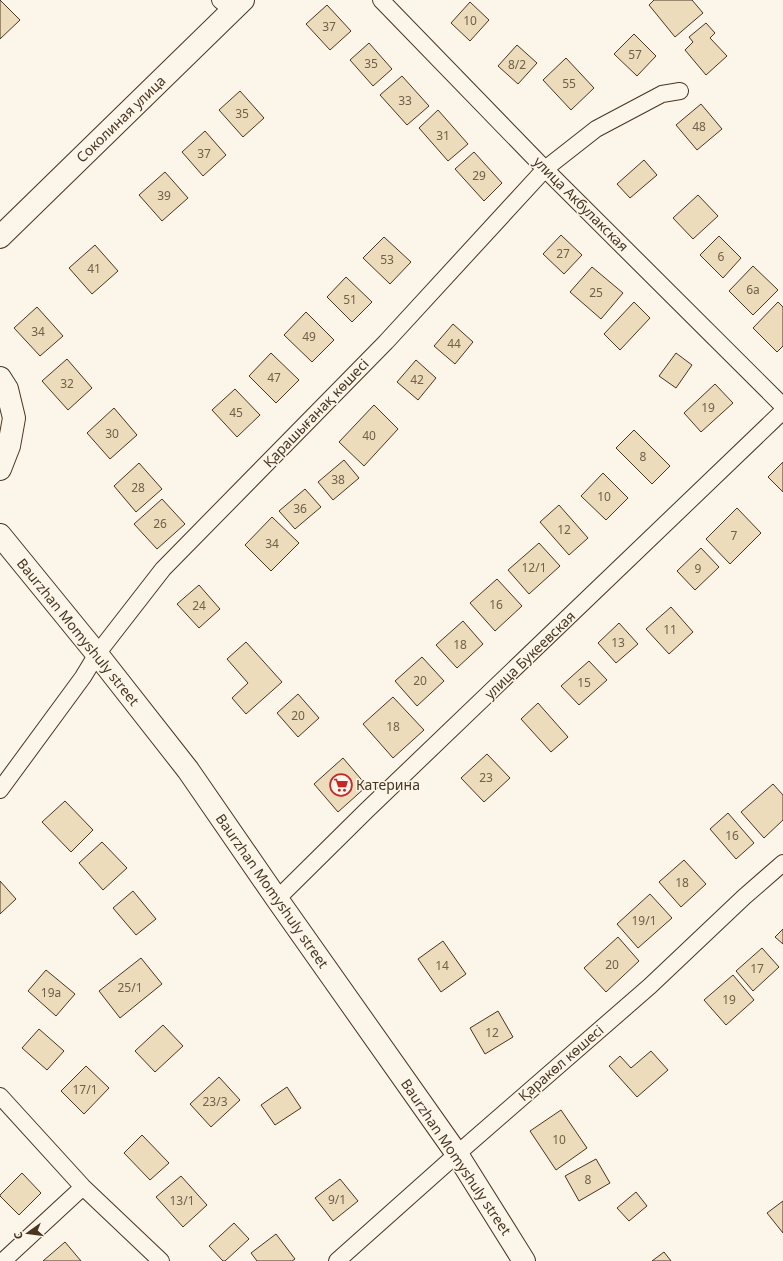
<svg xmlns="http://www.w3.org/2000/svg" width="783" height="1261" font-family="'Noto Sans',sans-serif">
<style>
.building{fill:#ecdcbc;stroke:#4a3520}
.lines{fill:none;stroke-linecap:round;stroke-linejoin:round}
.street-casing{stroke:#4a3520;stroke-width:18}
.secondary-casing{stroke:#4a3520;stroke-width:24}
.street{stroke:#fbf6e9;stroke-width:16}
.secondary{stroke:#fbf6e9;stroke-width:22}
.labels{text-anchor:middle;stroke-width:3;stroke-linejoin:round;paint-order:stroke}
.number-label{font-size:12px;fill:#725f47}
.street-label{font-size:14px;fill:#4a3520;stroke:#fbf6e9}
.poi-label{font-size:14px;fill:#4a3520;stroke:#fbf6e9;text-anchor:start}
</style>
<rect width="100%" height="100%" fill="#fbf6e9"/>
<!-- building -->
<path class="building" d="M0,0L20,20L0,39Z
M654,0H692L703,13L675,37L649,5Z
M470,2L489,20L470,41L451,23Z
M327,5L351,31L330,50L306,24Z
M706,23L715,33L710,38L727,56L706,75L685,50L693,42L689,37Z
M634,34L656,56L637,76L614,54Z
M369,43L392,69L373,86L350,60Z
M517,45L537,63L518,84L498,66Z
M566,58L594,88L571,110L543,80Z
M402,76L429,106L407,125L380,95Z
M240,91L264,118L243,137L219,110Z
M701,104L722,129L697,150L676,125Z
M438,110L468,144L448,161L419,128Z
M205,131L226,155L203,176L182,152Z
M474,152L502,183L484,201L455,169Z
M644,160L657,175L630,198L617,184Z
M165,172L188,198L162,221L139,195Z
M698,195L718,216L693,239L673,218Z
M561,235L582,255L564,274L543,254Z
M719,236L741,258L723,278L700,255Z
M384,237L411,262L390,284L363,258Z
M95,245L118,271L92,294L69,268Z
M753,266L778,290L753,315L729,291Z
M592,267L623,293L601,319L570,292Z
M346,277L372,302L352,322L327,297Z
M634,302L650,318L620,350L604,334Z
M778,302L783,307V346L777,352L753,328Z
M37,307L63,336L40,356L14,328Z
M306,312L334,340L312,362L284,335Z
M453,324L473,342L455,364L434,346Z
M271,353L299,380L276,403L249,376Z
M676,353L692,365L676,388L659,376Z
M67,359L92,388L68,410L42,381Z
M416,360L436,378L418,400L397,382Z
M715,384L733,403L701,432L684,413Z
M235,389L260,415L237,437L212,410Z
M374,405L398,429L364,466L339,442Z
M114,408L137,435L110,459L87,433Z
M634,430L670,466L652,484L616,448Z
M344,460L359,478L333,500L318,482Z
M783,462V492L768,477Z
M139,463L162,489L136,512L114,486Z
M603,473L628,498L606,520L581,496Z
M305,489L321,507L295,529L279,511Z
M162,499L185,524L157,549L134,524Z
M559,505L588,538L569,555L540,522Z
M737,508L761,533L730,564L706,539Z
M272,517L299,543L271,571L245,545Z
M539,543L560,566L529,594L508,570Z
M701,548L719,567L695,590L677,571Z
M497,579L522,606L495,631L470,603Z
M199,585L220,609L199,628L177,604Z
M671,607L693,632L669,654L646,629Z
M463,621L483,644L457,668L436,645Z
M619,623L638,644L616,663L598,643Z
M246,642L282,682L246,714L232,698L248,683L227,659Z
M422,657L444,681L417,706L395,681Z
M589,661L607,680L579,705L561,686Z
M298,694L319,718L298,737L277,713Z
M393,697L424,730L393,758L363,724Z
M538,703L568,737L551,752L521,719Z
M487,754L510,778L484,802L461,778Z
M343,758L367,786L338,812L314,784Z
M773,784L783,795V820L764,838L741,812Z
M65,801L93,830L71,852L42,822Z
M728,813L754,843L736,859L710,829Z
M102,842L127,868L103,890L79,863Z
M684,860L706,884L681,907L659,882Z
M0,881L16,899L0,914Z
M133,891L156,919L136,935L113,908Z
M650,894L672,918L638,948L617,924Z
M783,929V944L775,937Z
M618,937L639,961L606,992L584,968Z
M443,941L466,974L441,992L418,959Z
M762,948L779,967L753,991L736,971Z
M141,958L162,984L120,1018L99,991Z
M46,970L75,994L56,1016L28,991Z
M733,975L754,1000L726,1025L704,1000Z
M498,1011L513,1037L485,1054L470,1028Z
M163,1025L183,1046L155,1072L135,1051Z
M39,1029L64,1051L47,1070L22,1048Z
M651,1051L668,1070L637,1097L609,1066L620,1056L631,1068Z
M86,1066L109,1088L84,1114L61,1091Z
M219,1077L240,1100L211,1127L190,1104Z
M287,1087L301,1108L275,1125L261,1105Z
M561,1110L587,1148L556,1170L530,1131Z
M142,1135L169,1163L150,1180L124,1153Z
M596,1159L610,1183L579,1201L565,1176Z
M22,1173L41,1193L19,1215L0,1196V1195Z
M181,1176L207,1205L183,1227L156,1197Z
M340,1179L358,1201L333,1221L315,1198Z
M636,1192L647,1206L629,1221L617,1208Z
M783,1201V1233L767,1213Z
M234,1223L249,1239L225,1261H223L209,1246Z
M276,1234L295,1259L292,1261H257L251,1253Z
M65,1242L81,1261H43Z
M664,1252L671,1261H652Z"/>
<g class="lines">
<!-- street casing -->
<g class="street-casing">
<path id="street" d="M220,0L232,10
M381,0L545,169L783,406
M0,790L83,677L97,654L163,569L386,342L545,169L596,129L662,94L680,91
M277,899L366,811L783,411
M0,1096L83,1187L161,1261
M3,1261L83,1187
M337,1261L457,1154L650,986L744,897L783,863"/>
</g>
<!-- secondary casing -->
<g class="secondary-casing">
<path id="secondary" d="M0,237L243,0
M0,378L7,389L14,418L9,446L0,469
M0,535L97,654L188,770L277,899L457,1154L524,1261"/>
</g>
<!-- street -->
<use href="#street" class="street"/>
<!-- secondary -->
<use href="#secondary" class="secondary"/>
</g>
<!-- icons -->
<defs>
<g id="supermarket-ring" transform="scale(1.15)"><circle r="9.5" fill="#fbf6e9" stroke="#c62828" stroke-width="1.5"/><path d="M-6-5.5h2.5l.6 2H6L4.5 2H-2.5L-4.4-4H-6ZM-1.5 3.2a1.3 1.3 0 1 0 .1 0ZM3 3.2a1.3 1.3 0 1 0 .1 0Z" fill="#c62828"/></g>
</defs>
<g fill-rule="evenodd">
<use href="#supermarket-ring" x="341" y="785"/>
</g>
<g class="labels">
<!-- number labels -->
<g class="number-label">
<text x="470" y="25">10</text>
<text x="329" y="31">37</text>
<text x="635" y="59">57</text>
<text x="371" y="68">35</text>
<text x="517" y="69">8/2</text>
<text x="569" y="88">55</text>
<text x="405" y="105">33</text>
<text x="242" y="118">35</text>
<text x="699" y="131">48</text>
<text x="443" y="140">31</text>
<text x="204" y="158">37</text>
<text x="479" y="180">29</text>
<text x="164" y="200">39</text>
<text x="563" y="258">27</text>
<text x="721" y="261">6</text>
<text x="387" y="264">53</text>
<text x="94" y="273">41</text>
<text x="753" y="294">6а</text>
<text x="596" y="297">25</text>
<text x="350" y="304">51</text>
<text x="38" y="336">34</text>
<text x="309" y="341">49</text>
<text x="454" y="348">44</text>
<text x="274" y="382">47</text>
<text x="417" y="384">42</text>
<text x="67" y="388">32</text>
<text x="708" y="412">19</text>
<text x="236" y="417">45</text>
<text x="112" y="438">30</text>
<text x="369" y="440">40</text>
<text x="643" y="461">8</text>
<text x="338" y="484">38</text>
<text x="138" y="492">28</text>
<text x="604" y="501">10</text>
<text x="300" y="513">36</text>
<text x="160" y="528">26</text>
<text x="564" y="534">12</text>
<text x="734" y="540">7</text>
<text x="272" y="548">34</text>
<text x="534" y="572">12/1</text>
<text x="698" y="573">9</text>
<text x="496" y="609">16</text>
<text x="199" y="610">24</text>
<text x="670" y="634">11</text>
<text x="618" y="647">13</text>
<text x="460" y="649">18</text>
<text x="420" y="685">20</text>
<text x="584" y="687">15</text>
<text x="298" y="720">20</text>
<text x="393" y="731">18</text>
<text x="486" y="782">23</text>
<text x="732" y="840">16</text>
<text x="682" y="887">18</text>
<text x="644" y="925">19/1</text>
<text x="612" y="969">20</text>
<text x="442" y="970">14</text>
<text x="757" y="973">17</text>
<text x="130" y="992">25/1</text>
<text x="51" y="997">19а</text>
<text x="729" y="1004">19</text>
<text x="492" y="1037">12</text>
<text x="85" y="1094">17/1</text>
<text x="215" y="1106">23/3</text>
<text x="559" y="1144">10</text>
<text x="588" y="1184">8</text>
<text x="337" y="1204">9/1</text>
<text x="182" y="1205">13/1</text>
</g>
<!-- street labels -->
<g class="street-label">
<text transform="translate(121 119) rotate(-44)" y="5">Соколиная улица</text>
<text transform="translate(581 204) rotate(45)" y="5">улица Акбулакская</text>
<text transform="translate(316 413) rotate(-46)" y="5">Қарашығанақ көшесі</text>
<text transform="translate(78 632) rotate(51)" y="5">Baurzhan Momyshuly street</text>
<text transform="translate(530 655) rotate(-44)" y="5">улица Букеевская</text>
<text transform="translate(272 891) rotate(55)" y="5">Baurzhan Momyshuly street</text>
<text transform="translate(561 1063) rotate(-41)" y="5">Қаракөл көшесі</text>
<text transform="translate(456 1157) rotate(56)" y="5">Baurzhan Momyshuly street</text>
</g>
<!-- poi labels -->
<g class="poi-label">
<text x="356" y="790">Катерина</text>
</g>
</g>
<!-- north arrow -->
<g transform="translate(28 1233) rotate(256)" stroke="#fbf6e9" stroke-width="3" paint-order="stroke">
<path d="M0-3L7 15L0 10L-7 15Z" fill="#4a3520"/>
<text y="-6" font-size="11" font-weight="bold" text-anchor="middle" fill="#4a3520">С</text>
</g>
</svg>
